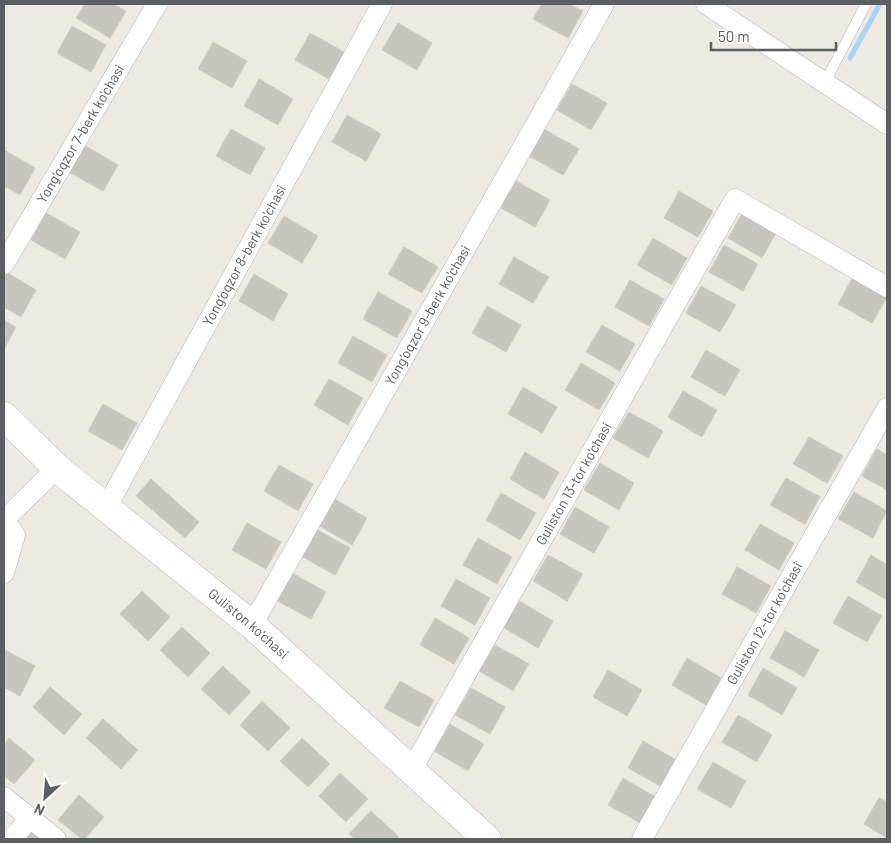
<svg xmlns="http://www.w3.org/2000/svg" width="891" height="843" font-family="Barlow,sans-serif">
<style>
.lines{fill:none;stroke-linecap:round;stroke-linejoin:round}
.stream{stroke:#a8d3f6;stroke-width:5}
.building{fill:#c7c5c0;stroke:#d0ccc1}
.service-casing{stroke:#b3b5b9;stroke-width:11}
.minor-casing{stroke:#b3b5b9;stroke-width:21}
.secondary-casing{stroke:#b4b7bb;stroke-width:29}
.service{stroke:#fff;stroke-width:10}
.minor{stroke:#fff;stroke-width:20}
.secondary{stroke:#fff;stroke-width:28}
.labels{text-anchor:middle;stroke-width:4;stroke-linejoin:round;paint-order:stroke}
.street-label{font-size:14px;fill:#5b5e62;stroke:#fff}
</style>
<rect width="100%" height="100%" fill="#eceae2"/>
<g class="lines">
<!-- stream -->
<path class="stream" d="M850,58L880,4"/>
</g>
<!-- building -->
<path class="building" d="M85,4H113L126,11L110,38L76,18Z
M542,4H569L583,11L568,38L533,19Z
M398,23L432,43L417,70L382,50Z
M72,26L106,45L91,72L57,53Z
M310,33L344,52L329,79L295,60Z
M213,42L247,61L232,88L198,69Z
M259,79L293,99L278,125L244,106Z
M572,84L607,103L591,130L557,110Z
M347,115L381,134L366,161L332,142Z
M231,129L265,148L250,175L216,156Z
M544,129L579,149L563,175L529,156Z
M84,145L118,165L103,191L69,172Z
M4,150L35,168L20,195L4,186Z
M516,181L550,200L535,227L501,208Z
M679,191L713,211L698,237L664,218Z
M743,212L777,231L762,258L728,238Z
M46,213L80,232L65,259L31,240Z
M284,216L318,236L302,263L268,243Z
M653,238L687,258L672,285L637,265Z
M724,245L758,264L743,291L709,272Z
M404,247L438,267L422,293L388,274Z
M514,257L549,277L533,303L499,284Z
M4,271L36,290L21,317L4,307Z
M254,274L288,294L273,321L239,301Z
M853,277L887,297L872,323L838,304Z
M630,280L664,299L649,326L615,307Z
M701,286L736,305L720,332L686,313Z
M378,292L412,311L397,338L363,319Z
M487,306L521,325L506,352L472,333Z
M4,320L16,327L4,349Z
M602,325L635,344L620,371L586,352Z
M353,336L387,355L372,382L338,363Z
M706,350L740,370L725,396L691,377Z
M581,363L615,383L599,410L565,390Z
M329,379L363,398L348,425L314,405Z
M523,387L557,407L542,433L508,414Z
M683,391L717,410L702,437L668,417Z
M103,404L137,423L122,450L88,431Z
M629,412L663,431L648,458L613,438Z
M809,437L843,456L827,483L793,464Z
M877,449L887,455V490L862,476Z
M525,452L559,472L544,499L510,479Z
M600,463L634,483L619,510L584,490Z
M279,465L313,484L298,511L264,491Z
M786,478L820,497L805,524L770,505Z
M151,479L199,522L185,538L136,496Z
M854,492L887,511L873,538L838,519Z
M501,493L536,513L520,540L486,520Z
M333,498L367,518L352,545L318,525Z
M575,507L609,527L594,553L560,534Z
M247,523L281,542L266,569L232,550Z
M760,524L794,543L779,570L745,550Z
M316,529L350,548L335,575L301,556Z
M478,538L512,557L497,584L463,565Z
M548,555L583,574L567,601L533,581Z
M871,555L887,565V600L856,582Z
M737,567L771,586L756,613L722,594Z
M292,573L326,592L311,619L276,600Z
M456,579L490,598L475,625L441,606Z
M142,591L170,617L148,641L120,614Z
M848,596L882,616L867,642L833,623Z
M519,601L553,621L538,648L504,628Z
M435,618L469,638L454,664L420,645Z
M182,627L210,653L188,677L160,650Z
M785,631L819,650L804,677L770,658Z
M495,645L529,664L513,691L479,671Z
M5,650L35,666L20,696L4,687V654Z
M687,658L721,678L706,705L672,685Z
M223,666L251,692L229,715L201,689Z
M763,668L797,688L782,715L748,695Z
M608,670L642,690L627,716L593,697Z
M400,681L434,700L419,727L384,708Z
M50,687L82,714L64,735L33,707Z
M471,688L505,707L490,734L455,715Z
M262,701L290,728L268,751L240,725Z
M738,715L772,735L757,762L722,742Z
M103,719L138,750L121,769L86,738Z
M450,724L484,744L468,771L434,751Z
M9,738L35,760L14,784L4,776V745Z
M302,738L330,764L308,787L280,761Z
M643,741L678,761L662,787L628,768Z
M713,762L746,781L731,808L697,789Z
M340,773L368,799L346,822L319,796Z
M623,778L657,798L642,824L608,805Z
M79,795L104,817L85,839H82L58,820Z
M879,798L887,802V838L864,824Z
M371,811L399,837L396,839H355L349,834Z
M25,826L41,839H15Z"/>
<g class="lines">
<!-- service casing -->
<g class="service-casing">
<path id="service" d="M825,82L866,4"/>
</g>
<!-- minor casing -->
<g class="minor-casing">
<g id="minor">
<path d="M706,4L887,124"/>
<path id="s1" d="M4,264L157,4"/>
<path id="s2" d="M106,508L382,4"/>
<path d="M4,520L57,468"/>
<path d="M4,573L15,535L4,520"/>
<path id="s3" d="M252,625L604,4"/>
<path id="s4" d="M412,769L735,199L887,287"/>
<path d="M4,797L56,839"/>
<path d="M12,839L30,818"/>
<path id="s5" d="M642,839L887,408"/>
</g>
</g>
<!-- secondary casing -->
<g class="secondary-casing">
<g id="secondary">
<path id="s6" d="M4,416L57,468L252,625L487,839"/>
</g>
</g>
<!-- service -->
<use href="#service" class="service"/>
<!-- minor -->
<use href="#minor" class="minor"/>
<!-- secondary -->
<use href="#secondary" class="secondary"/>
</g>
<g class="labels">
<!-- street labels -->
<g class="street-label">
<text dy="5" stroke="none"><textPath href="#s1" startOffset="151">Yong‘oqzor 7-berk ko'chasi</textPath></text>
<text dy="5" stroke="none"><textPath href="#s2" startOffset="288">Yong‘oqzor 8-berk ko'chasi</textPath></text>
<text dy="5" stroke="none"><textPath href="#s3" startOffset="356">Yong‘oqzor 9-berk ko'chasi</textPath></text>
<text dy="5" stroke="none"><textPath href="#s4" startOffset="328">Guliston 13-tor ko'chasi</textPath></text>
<text dy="5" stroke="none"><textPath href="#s5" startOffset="248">Guliston 12-tor ko'chasi</textPath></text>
<text dy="5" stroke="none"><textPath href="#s6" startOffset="321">Guliston ko'chasi</textPath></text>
</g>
</g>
<!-- border -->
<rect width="891" height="843" fill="none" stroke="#5b5e62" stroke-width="10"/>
<!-- north arrow -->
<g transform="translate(45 798) rotate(206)" stroke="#ffffff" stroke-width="4" paint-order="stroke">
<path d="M0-4L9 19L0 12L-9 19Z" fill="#5b5e62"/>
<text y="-8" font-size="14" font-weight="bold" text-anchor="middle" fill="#5b5e62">N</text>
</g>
<!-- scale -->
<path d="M711 42v8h125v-8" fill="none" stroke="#5b5e62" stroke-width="2.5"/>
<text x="718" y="42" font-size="15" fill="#5b5e62" stroke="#ffffff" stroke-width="4" paint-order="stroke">50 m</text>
</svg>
